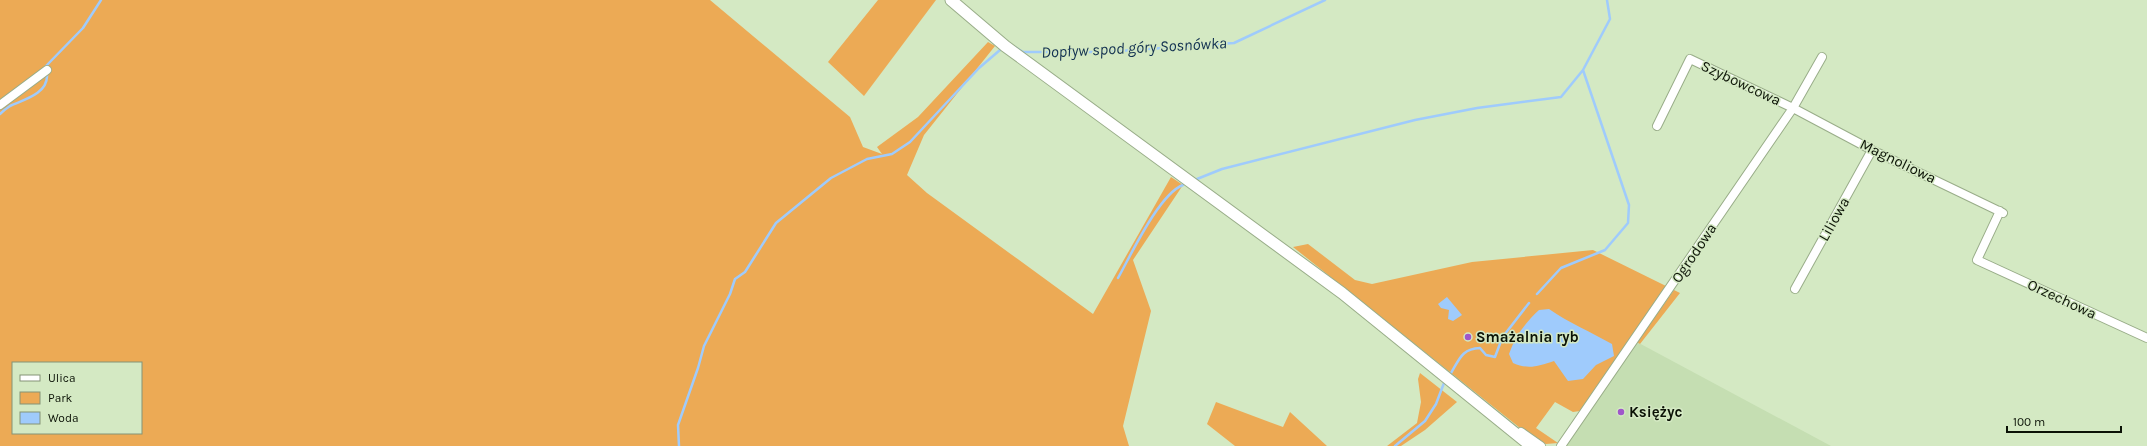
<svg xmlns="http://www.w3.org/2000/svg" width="2147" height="446" font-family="Karla,sans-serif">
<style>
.built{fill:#c5deb2}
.green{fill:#ecaa55;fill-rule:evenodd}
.water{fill:#9fcbfc}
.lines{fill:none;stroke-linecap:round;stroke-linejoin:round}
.stream{stroke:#9fcbfc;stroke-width:2.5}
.minor-casing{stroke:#99ad89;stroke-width:10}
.major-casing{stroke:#99ad89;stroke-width:13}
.minor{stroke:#fff;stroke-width:8}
.major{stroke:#fff;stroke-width:11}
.poi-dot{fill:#9f56ca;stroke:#d4e9c3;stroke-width:1.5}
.labels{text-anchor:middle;stroke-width:3;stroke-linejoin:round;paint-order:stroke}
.street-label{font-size:15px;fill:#0b1206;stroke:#d4e9c3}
.poi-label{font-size:15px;font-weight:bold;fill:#0b1206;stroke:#d4e9c3;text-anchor:start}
.water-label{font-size:16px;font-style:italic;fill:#123150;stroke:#d4e9c3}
</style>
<rect width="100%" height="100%" fill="#d4e9c3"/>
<!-- built -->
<path class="built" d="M1637,342L1831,446H1566Z"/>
<!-- green -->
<path class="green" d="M0,0H710L850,117L863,147L882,154L877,147L918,117L988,42L995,46L924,135L907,175L927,193L1093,314L1171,177L1183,185L1133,260L1151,311L1123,426L1129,446H0ZM13,363H141V433H13Z
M878,0H936L864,96L828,62Z
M1308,244L1355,280L1372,284L1472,262L1593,250L1666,286L1580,411L1573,412L1555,402L1536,428L1558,443L1546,444L1535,440L1293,247Z
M1674,290L1680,293L1640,344L1637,342Z
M1420,373L1457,402L1425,430L1401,446H1387L1417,423L1421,402L1418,379Z
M1216,402L1283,427L1290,412L1327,446H1235L1207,424Z"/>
<!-- water -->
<path class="water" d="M1447,297L1462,315L1453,321L1448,319L1449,310L1441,308L1438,304Z
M1549,309C1569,323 1591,332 1612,344L1614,356L1596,365L1583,379L1568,381L1554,361C1538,366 1529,370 1513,363L1509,354C1515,336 1526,322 1539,310Z"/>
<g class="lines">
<!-- stream -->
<path class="stream" d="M1607,0L1610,19
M1015,47L1023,52H1105L1234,43L1325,0
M46,66L83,28L101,0
M0,114C3,111 7,108 10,106C23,100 48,94 47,75
M1197,179L1222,169L1415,120L1477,108L1561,97L1583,70
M1118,278C1131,255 1159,194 1183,185
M1537,294L1561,268L1605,250L1628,223L1629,205L1583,70L1610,19
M1505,334L1529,303
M1451,373C1460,358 1462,349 1480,348L1486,355L1495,357L1501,341
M679,446L678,425L698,368L704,346L730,294L735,279L745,272L776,223L831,178L867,159L892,154L910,142L979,68L1000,50
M1395,446L1425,421L1436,404L1444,383"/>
<!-- minor casing -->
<g class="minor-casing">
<path id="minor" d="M0,105L47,70
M1657,126L1690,59L1793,108L1872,150L2003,213
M2000,211L1977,260L2147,338
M1795,289L1872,150
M1521,432L1541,446
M1561,446L1793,108L1822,57"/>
</g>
<!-- major casing -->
<g class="major-casing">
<path id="major" d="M951,0L1005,46L1342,293L1531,446"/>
</g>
<!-- minor -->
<use href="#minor" class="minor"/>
<!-- major -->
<use href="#major" class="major"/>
</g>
<!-- markers -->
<g class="poi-dot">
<circle cx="1468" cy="337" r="4"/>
<circle cx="1621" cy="412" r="4"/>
</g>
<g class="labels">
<!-- street labels -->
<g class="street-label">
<text transform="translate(1741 83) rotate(25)" y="5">Szybowcowa</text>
<text transform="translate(1898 161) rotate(26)" y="5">Magnoliowa</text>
<text transform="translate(1834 219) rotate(-61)" y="5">Liliowa</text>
<text transform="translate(1694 253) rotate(-56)" y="5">Ogrodowa</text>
<text transform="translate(2062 299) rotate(25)" y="5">Orzechowa</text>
</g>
<!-- poi labels -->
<g class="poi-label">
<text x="1476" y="342">Smażalnia ryb</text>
<text x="1629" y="417">Księżyc</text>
</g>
<!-- water labels -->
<g class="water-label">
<text transform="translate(1134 47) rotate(-3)" y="6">Dopływ spod góry Sosnówka</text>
</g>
</g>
<!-- legend -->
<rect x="12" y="362" width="130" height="72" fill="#d4e9c3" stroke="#849377"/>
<rect x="20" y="375" width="20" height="6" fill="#ffffff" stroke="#849377"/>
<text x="48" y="382" font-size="12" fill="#0b1206">Ulica</text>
<rect x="20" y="392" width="20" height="12" fill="#ecaa55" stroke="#849377"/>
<text x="48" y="402" font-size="12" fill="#0b1206">Park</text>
<rect x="20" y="412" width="20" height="12" fill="#9fcbfc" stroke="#849377"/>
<text x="48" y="422" font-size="12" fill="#0b1206">Woda</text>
<!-- scale -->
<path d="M2007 426v6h114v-6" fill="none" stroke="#0b1206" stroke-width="2"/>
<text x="2013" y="426" font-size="12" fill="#0b1206" stroke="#d4e9c3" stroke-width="3" paint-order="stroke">100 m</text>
</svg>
